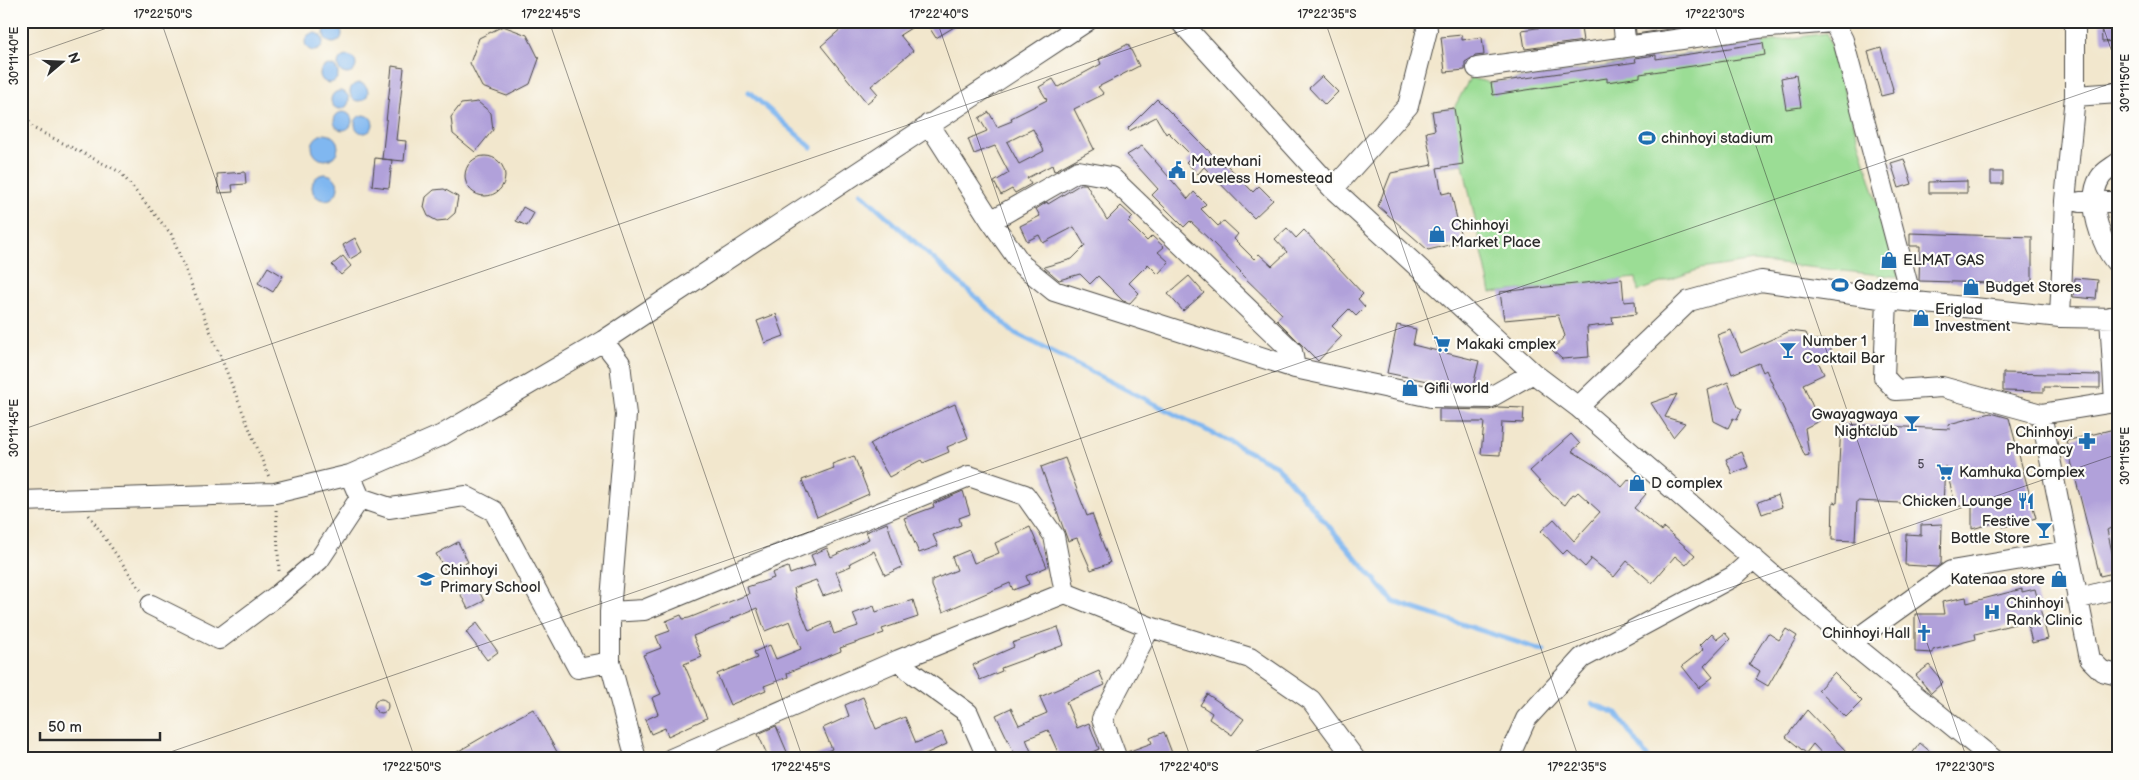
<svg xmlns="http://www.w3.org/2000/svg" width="2139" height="780" font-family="'Balsamiq Sans',sans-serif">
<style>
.green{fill:#9bdd95;stroke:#638460}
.water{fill:#80b7f0;stroke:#56718e}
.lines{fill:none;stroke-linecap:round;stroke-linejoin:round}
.stream{stroke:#80b7f0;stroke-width:5}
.building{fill:#b1a1da;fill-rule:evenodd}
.minor-casing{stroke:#494743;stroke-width:22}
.path{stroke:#494743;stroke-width:3;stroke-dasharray:1 4;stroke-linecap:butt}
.minor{stroke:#fff;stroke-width:20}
.ticks{fill:none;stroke:#2b2b2b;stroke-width:1;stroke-opacity:0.45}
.labels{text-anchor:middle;stroke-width:4.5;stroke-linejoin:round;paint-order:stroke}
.number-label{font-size:12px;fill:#4c4857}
.poi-label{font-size:15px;fill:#2b2b2b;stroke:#fdfcf7;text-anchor:start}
.neatline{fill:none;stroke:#2b2b2b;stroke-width:2}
.ticks-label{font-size:12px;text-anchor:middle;fill:#2b2b2b}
</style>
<rect width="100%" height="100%" fill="#fdfcf7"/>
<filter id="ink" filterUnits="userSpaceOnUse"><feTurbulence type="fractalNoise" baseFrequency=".02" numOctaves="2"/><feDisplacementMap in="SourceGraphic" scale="10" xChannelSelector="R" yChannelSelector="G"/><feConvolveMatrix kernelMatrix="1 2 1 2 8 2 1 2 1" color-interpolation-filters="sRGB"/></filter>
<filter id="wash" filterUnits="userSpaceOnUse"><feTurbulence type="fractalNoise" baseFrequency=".0096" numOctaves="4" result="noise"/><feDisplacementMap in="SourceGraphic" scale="20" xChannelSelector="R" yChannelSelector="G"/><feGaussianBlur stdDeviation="1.12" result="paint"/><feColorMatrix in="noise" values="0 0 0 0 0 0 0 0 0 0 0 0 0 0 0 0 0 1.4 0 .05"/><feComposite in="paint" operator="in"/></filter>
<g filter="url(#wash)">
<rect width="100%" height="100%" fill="#f2e7cd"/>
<!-- green -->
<path class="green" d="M1827,33L1899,277L1753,261L1700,269L1638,291L1636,278L1491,293L1463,164L1441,167L1432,111L1454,108L1470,78L1492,83Z"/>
<!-- water -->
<path class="water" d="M324 34a9 9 0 1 1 18 0a9 9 0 1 1-18 0Z
M305 42a9 9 0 1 1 18 0a9 9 0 1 1-18 0Z
M338 65a9 9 0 1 1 18 0a9 9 0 1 1-18 0Z
M320 74a9 9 0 1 1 18 0a9 9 0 1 1-18 0Z
M350 92a9 9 0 1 1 18 0a9 9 0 1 1-18 0Z
M331 100a9 9 0 1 1 18 0a9 9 0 1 1-18 0Z
M334 121a9 9 0 1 1 18 0a9 9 0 1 1-18 0Z
M355 124a9 9 0 1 1 18 0a9 9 0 1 1-18 0Z
M312 147a13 13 0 1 1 26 0a13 13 0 1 1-26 0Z
M312 187a13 13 0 1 1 26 0a13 13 0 1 1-26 0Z"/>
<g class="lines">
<!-- stream -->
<path class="stream" d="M749,92L811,147
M861,193L1015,333L1277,466L1394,602L1544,651
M21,701V704
M1593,704L1616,713L1649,759"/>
</g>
<g id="blocks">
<!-- building -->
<path class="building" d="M850,21H922L900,35L913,51L871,86L878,94L867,103L821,46Z
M925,21H964L936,38Z
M1558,21H1580L1583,41L1525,49L1522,30L1559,25Z
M1635,21H1683V27L1636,34Z
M2118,23V41L2102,42L2101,24Z
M503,26L527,35L539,59L530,84L507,96L482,87L470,63L479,38Z
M1462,35V40L1482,37L1484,55L1475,56L1465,62V70L1445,72L1441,37Z
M1763,43L1765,55L1640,74V77L1607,82V78L1493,95L1491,83L1636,62L1635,58L1656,55V59Z
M1128,44L1139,66L1098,87L1104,94L1074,109L1094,149L1054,171L1052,165L1027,178L1031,184L1015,193L1012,189L1001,195L994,182L1009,173L995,146L974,154L968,139L987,131L979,118L989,112L997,127L1012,121L1011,118L1047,100L1039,87L1053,79L1058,87L1101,64L1099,59ZM1033,129L1044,151L1019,164L1007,142Z
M1881,48L1893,89H1892L1893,93L1881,96L1868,52Z
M392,66L404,68L396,140L406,141L404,161L382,159Z
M1796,75L1801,107L1786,109L1781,78Z
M1322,76L1338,92L1325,105L1309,88Z
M1157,99L1224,166L1226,164L1253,192L1259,186L1273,200L1254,218L1204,167L1198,174L1186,162L1192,156L1168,132L1166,134L1156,117L1129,131L1128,128Z
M478,102L491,113L493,130L475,152L453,134L451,117L461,104Z
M1454,108L1463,164L1437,168L1442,194L1451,192L1462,242L1428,250L1378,206L1391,173L1432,165L1426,132L1435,130L1432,111Z
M1142,146L1188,199L1194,192L1206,204L1201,209L1218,226L1224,221L1238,234L1234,239L1254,259L1259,254L1272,266L1287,252L1275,239L1287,228L1296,238L1304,230L1363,294L1358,299L1365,307L1356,316L1349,309L1332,326L1342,336L1318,361L1277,320L1282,314L1240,273L1241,272L1212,242L1190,221L1184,227L1152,195L1158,189L1127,155Z
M465 176a20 20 0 1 1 40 0a20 20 0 1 1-40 0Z
M375,158L392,160L389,188L372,186Z
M1904,159L1912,184L1899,188L1891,163Z
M245,172L246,184L232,185L233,192L219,193L217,174Z
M1991,172H2003V184H1991Z
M1967,181V193H1929V182Z
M1081,184H1086L1107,220L1121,206L1133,217L1128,222L1147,241L1152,236L1164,247L1158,252L1169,262L1158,274L1148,264L1129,283L1139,293L1130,303L1123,301L1098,276L1090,284L1080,274L1059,280L1044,267L1072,259L1085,246L1074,227L1043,243L1039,235L1027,241L1020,226L1040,216L1036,209L1047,202L1048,204Z
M444,189L458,197L455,213L447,220L437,221L428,216L424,207L426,197L434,190Z
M523,207L534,213L527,226L516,221Z
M1910,233L2032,237V280L2027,284L1919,281L1920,246H1910Z
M355,238L362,252L350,259L343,245Z
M343,256L351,266L341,275L332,265Z
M268,267L283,276L273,292L258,283Z
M1189,276L1204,293L1183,311L1168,294Z
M2075,278L2098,280L2096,299L2073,297Z
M1622,279L1624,302L1635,301L1636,314L1612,317L1613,324L1587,327L1589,357L1562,359L1552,350L1565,336L1558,315L1504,320L1500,292Z
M776,314L784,336L765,343L757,321Z
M1397,325L1416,329L1413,345L1479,361L1473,386L1447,385L1387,373Z
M1731,330L1741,353L1790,331L1806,333L1809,340H1831V356L1816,357L1824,374L1803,384L1819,421L1805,428L1809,455L1805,456L1766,370L1763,372L1759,363L1732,374L1717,335Z
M2003,373L2100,375V388L2044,387V392L2003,391Z
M1728,382L1738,407L1742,409L1737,420L1733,418L1728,428L1714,421L1708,390Z
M1677,394L1665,417L1685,423L1673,437L1651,403Z
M955,404L968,438L947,447L949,452L923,463L921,460L889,477L870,444L891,432Z
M1498,407L1524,408L1523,423L1502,422L1500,455L1481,454L1484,422H1439V409L1489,410Z
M1991,413L2009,418L2036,518L2003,527L2001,521L1972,529V506H1956L1945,466L1943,505L1857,501L1855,541L1832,540L1833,502L1837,503L1841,424L1950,429L1949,424Z
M2118,428V524L2107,530L2113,556L2118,555V572L2100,576L2066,441Z
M1571,434L1580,444L1572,451L1608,474L1622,487L1629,479L1646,494L1634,508L1662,531L1664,528L1695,555L1686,565L1675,556L1652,583L1627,561L1614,577L1590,558L1591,560L1585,567L1567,550L1563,554L1541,531L1554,519L1574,541L1600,512L1578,492L1575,495L1573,494L1565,505L1552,495L1530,471Z
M1742,452L1748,467L1732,474L1726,459Z
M854,456L869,494L817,517L802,480L834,468L832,464Z
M1065,458L1087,516L1092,514L1110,563L1091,570L1077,538L1068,541L1041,467Z
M963,491L970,514L959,518L961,525L933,535L938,546L919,553L904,518L934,507L933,504Z
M1778,495L1782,507L1762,514L1758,502Z
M887,523L902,567L885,575L874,551L850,563L851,566L836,572L843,589L823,596L816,580L794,588L796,598L809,631L830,622L834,634L858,626L853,614L874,606L876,612L913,600L918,617L882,629L884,633L840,648L841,651L787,673L788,677L764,686L766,690L730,705L717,674L757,658L754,652L770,645L776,659L801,649L790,621L765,631L757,608L730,619L731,621L693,636L702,657L684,664L707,718L668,736L665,728L651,734L645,720L658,714L652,698L661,694L643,655L661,648L656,636L670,631L666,621L681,615L683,619L689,618L749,594L747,587L774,578L772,573L788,567L790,574L815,565L811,555L827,548L831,557L869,539L866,532Z
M1942,524L1941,564L1937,567L1905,565L1906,534L1921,535V525Z
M1030,527L1047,567L1026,576L1029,584L1013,590L1010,583L943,612L932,586V580L957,570L952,557L969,550L974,563L999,553L995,543Z
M458,542L468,562L451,571H446L436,554Z
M476,585L484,601L468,609L460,593Z
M2022,589V592L2035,589L2048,639L2032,643L2027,621L1975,634L1976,639L1933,650V653L1915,652V614H1944L1942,602L1966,597L1967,603Z
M477,623L498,652L487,660L466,632Z
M1058,627L1064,645L1001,668L1002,671L980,680L973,665L1014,647L1012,643Z
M1786,629L1797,636L1768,686L1756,679L1760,671L1749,664L1768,633L1779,640Z
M1712,633L1717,639L1725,633L1730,639L1704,666L1713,677L1699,688L1682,666L1704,649L1700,645Z
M1929,665L1943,682L1931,693L1916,675Z
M1099,671L1105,685L1066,702L1077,728L1089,723L1099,749L1077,759H1061L1048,730L1026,739L1034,759H1017L996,715L1011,708L1019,725L1047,713L1040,697Z
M1834,673L1862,701L1846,717L1818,690Z
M1207,694L1244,719L1232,735L1209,719L1212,713L1200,705Z
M863,697L876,729L905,717L916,743L942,732L947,744L921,756L923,759H808L832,749L823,728L849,716L845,705Z
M374 706a7 7 0 1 1 14 0a7 7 0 1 1-14 0Z
M533,709L561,759H445L507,723Z
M1807,710L1846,751L1838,759H1827L1813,744L1806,753L1786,737Z
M776,726L790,759H769L758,734Z
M1164,732L1172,753L1155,759H1129L1127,752L1152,743L1150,738Z
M1920,743L1939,759H1908Z"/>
</g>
</g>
<g filter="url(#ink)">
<use href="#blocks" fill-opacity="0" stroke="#494743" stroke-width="1"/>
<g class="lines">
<!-- minor casing -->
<g class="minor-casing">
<path id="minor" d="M1180,21L1333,189L1533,373L1578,407L1851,643L1993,759
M1623,21L1626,47L1758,28
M1756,21L1758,28L1833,22
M1833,21L1843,40L1912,301
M1477,68L1626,47
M2075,96L2118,93
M929,124L991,221L1022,265L1054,291L1295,368L1431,397L1489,398L1533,373
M2118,163C2113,167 2103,172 2100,178C2086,200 2101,248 2118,264
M1333,189L1408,106L1427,30L1426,21
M2080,202H2118
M991,221L1078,171L1111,177L1292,351L1295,368
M1887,299L1884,377L1896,390L1942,387L2041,414L2115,402L2110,317
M2060,317L2065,201L2075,96V21
M603,341L620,363L626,415L610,612V662L636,759
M1578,407L1689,301L1761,281L1887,299L2060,317L2118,318
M2041,414L2090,659L2102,671L2118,675
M350,475L360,498L390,508L465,496L494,511L578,668L610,662
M21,501L275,493L350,475L442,435L603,341L1087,21
M2077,599L2118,588
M151,605L219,639L279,594L319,560L360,498
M610,612L644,610L969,476L1025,495L1054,536L1065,593
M1851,643L1951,571L2068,551
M899,660L911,672L968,713L988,759
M671,759L899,660L1065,593L1150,627L1250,658L1311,700L1355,759
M1117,759L1102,719L1150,627
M1508,759L1526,719L1582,658L1734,576L1754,558"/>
</g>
<!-- path -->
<path class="path" d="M21,109L33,128L120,172L171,234L269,477
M276,510L279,571
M89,515L142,592
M1472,759L1478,756L1488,759"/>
<!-- minor -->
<use href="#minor" class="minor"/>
</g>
</g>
<!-- ticks -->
<path class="ticks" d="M161,21L415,759M549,21L803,759M937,21L1191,759M1325,21L1579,759M1713,21L1967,759M2101,21L2118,69M21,58L127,21M21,430L1210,21M21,743L27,759M150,759L2118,81M1233,759L2118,454"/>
<!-- icons -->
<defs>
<g id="stadium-bare" transform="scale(1.35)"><path d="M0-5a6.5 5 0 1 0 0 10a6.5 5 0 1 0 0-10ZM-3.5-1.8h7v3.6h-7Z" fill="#1f6fb2" stroke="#fdfcf7" stroke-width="2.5" paint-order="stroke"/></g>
<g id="civic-bare" transform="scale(1.35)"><path d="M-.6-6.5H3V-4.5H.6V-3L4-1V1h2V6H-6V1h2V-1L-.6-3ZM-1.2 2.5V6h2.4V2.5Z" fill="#1f6fb2" stroke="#fdfcf7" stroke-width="2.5" paint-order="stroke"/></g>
<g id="shop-bare" transform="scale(1.35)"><path d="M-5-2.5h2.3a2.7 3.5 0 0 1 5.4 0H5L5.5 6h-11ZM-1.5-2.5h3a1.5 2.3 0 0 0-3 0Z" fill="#1f6fb2" stroke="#fdfcf7" stroke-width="2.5" paint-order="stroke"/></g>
<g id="supermarket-bare" transform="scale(1.35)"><path d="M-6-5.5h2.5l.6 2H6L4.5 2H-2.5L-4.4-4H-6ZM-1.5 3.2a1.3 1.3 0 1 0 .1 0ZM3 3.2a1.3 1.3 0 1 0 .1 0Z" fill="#1f6fb2" stroke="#fdfcf7" stroke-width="2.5" paint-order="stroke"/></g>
<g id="bar-bare" transform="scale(1.35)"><path d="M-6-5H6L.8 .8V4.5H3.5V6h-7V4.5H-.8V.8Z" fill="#1f6fb2" stroke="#fdfcf7" stroke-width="2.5" paint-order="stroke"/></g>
<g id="pharmacy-bare" transform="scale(1.35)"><path d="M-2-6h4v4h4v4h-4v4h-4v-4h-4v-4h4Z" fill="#1f6fb2" stroke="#fdfcf7" stroke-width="2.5" paint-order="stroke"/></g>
<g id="restaurant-bare" transform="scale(1.35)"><path d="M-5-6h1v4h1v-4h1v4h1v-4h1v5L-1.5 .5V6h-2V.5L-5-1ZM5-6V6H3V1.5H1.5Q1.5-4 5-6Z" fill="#1f6fb2" stroke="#fdfcf7" stroke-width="2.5" paint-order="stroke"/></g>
<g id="school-bare" transform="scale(1.35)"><path d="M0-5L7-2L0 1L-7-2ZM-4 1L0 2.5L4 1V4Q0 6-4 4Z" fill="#1f6fb2" stroke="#fdfcf7" stroke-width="2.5" paint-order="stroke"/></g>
<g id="hospital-bare" transform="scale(1.35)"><path d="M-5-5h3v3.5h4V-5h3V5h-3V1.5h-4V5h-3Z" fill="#1f6fb2" stroke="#fdfcf7" stroke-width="2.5" paint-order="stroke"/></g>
<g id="church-bare" transform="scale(1.35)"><path d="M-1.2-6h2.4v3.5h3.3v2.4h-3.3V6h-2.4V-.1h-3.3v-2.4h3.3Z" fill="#1f6fb2" stroke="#fdfcf7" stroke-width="2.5" paint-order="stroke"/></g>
</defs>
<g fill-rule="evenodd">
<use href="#stadium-bare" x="1647" y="138"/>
<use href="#civic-bare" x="1177" y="170"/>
<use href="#shop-bare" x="1437" y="234"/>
<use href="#shop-bare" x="1889" y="260"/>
<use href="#stadium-bare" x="1840" y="285"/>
<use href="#shop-bare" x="1971" y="287"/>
<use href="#shop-bare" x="1921" y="318"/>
<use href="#supermarket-bare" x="1442" y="344"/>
<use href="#bar-bare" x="1788" y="350"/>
<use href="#shop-bare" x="1410" y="388"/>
<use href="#bar-bare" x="1912" y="423"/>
<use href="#pharmacy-bare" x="2087" y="441"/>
<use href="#supermarket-bare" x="1945" y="472"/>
<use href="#shop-bare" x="1637" y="483"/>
<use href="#restaurant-bare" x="2026" y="501"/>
<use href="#bar-bare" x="2044" y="530"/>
<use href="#school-bare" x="426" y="579"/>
<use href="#shop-bare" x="2059" y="579"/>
<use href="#hospital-bare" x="1992" y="612"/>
<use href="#church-bare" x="1924" y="633"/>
</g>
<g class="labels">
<!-- number labels -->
<g class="number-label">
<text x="1921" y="468">5</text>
</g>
<!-- poi labels -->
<g class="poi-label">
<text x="1661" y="143">chinhoyi stadium</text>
<text x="1191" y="166">Mutevhani<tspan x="1191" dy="17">Loveless Homestead</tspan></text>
<text x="1451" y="230">Chinhoyi<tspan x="1451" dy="17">Market Place</tspan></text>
<text x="1903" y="265">ELMAT GAS</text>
<text x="1854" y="290">Gadzema</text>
<text x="1985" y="292">Budget Stores</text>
<text x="1935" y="314">Eriglad<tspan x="1935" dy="17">Investment</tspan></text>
<text x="1802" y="346">Number 1<tspan x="1802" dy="17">Cocktail Bar</tspan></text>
<text x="1456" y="349">Makaki cmplex</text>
<text x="1424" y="393">Gifli world</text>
<text x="1898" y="419" text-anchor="end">Gwayagwaya<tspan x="1898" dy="17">Nightclub</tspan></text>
<text x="2073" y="437" text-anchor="end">Chinhoyi<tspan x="2073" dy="17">Pharmacy</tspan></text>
<text x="1959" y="477">Kamhuka Complex</text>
<text x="1651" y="488">D complex</text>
<text x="2012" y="506" text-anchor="end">Chicken Lounge</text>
<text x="2030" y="526" text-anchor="end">Festive<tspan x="2030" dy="17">Bottle Store</tspan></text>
<text x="440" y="575">Chinhoyi<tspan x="440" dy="17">Primary School</tspan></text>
<text x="2045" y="584" text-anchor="end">Katenaa store</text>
<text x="2006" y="608">Chinhoyi<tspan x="2006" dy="17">Rank Clinic</tspan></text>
<text x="1910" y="638" text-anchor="end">Chinhoyi Hall</text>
</g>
</g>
<!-- margin -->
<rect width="2139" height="780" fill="none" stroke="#fdfcf7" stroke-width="55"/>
<!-- north arrow -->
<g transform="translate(62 62) rotate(71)" stroke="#fdfcf7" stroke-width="4" paint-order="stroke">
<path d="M0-4L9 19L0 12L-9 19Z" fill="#2b2b2b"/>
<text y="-8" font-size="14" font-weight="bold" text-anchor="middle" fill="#2b2b2b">N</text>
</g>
<!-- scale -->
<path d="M40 732v8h120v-8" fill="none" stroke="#2b2b2b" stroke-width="2.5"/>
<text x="48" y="732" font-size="15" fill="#2b2b2b" stroke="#fdfcf7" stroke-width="4" paint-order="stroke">50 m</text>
<rect x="28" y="28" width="2084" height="724" class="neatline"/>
<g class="ticks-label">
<text x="163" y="18">17°22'50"S</text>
<text x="551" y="18">17°22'45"S</text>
<text x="939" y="18">17°22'40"S</text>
<text x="1327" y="18">17°22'35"S</text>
<text x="1715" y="18">17°22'30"S</text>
<text transform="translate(14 56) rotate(-90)" y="4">30°11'40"E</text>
<text transform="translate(2125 83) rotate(-90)" y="4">30°11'50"E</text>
<text transform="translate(14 428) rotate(-90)" y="4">30°11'45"E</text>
<text transform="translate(2125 456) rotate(-90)" y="4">30°11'55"E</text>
<text x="412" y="771">17°22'50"S</text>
<text x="801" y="771">17°22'45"S</text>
<text x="1189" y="771">17°22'40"S</text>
<text x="1577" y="771">17°22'35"S</text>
<text x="1965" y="771">17°22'30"S</text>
</g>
</svg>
